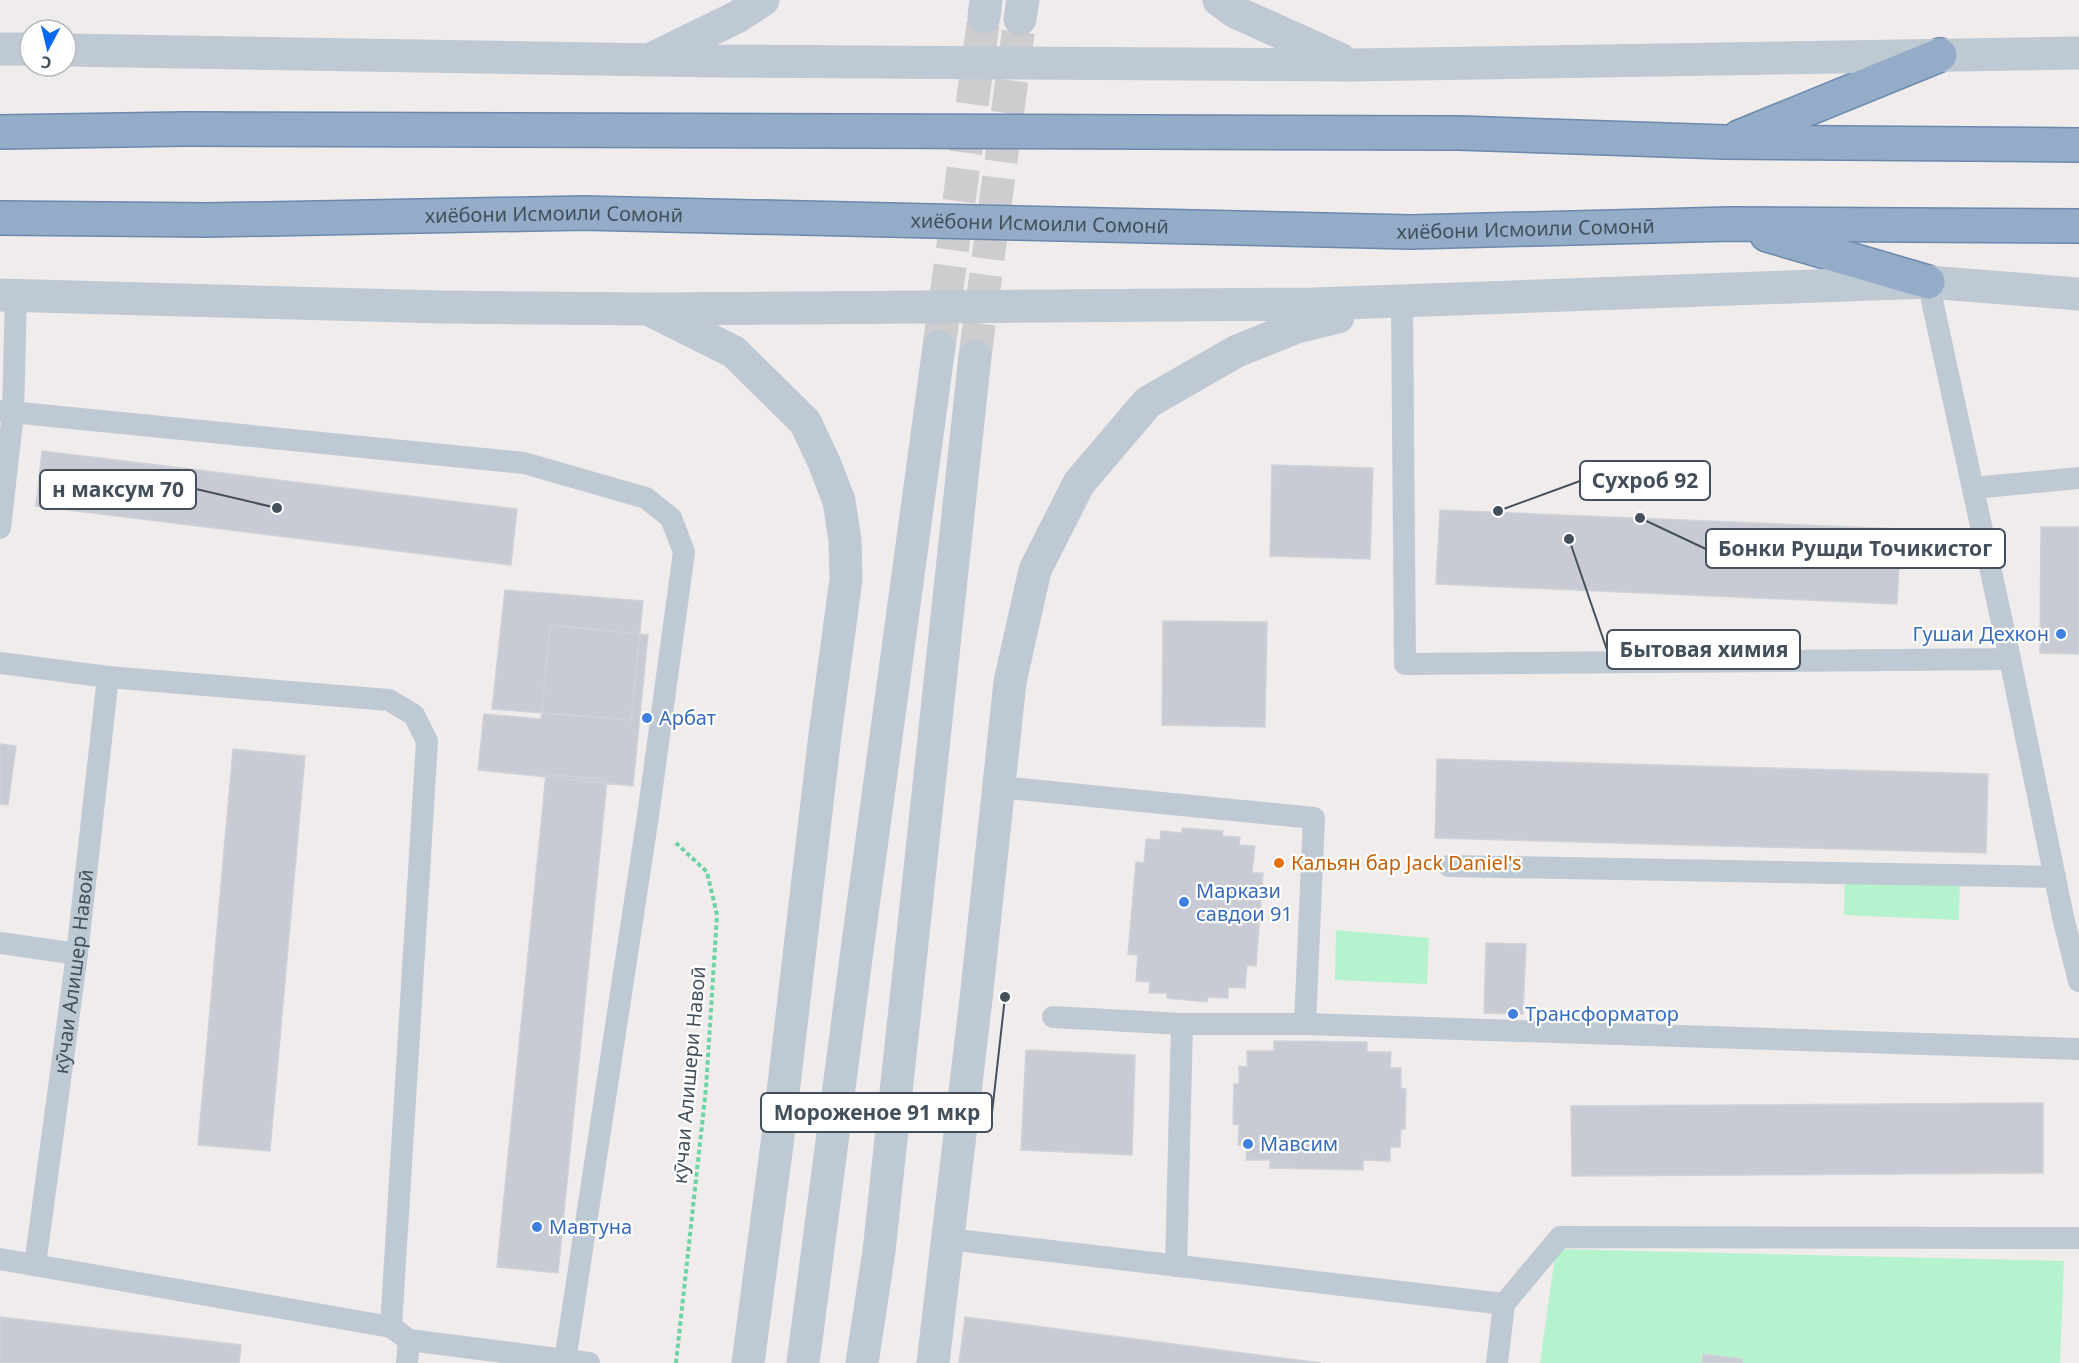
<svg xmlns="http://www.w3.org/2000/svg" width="2079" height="1363" font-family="'Noto Sans',sans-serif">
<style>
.green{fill:#b5f3ce}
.building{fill:#c8cbd3;stroke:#d0d2d9;stroke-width:1.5}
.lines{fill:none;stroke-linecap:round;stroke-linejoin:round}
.minor-tunnel{stroke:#cdcdcf;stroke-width:33;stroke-dasharray:33 16;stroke-linecap:butt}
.trunk-casing{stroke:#6a89ad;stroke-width:36}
.path{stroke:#6ad4a2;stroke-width:4;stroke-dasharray:4.5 3;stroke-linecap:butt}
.service{stroke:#bec9d4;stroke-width:22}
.minor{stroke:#bec9d4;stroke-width:33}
.tertiary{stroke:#bec9d4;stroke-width:33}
.trunk{stroke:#94acc8;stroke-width:33}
.shop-dot{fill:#3f7fe0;stroke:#fff;stroke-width:2}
.food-dot{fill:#e8710a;stroke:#fff;stroke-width:2}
.labels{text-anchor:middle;stroke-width:4.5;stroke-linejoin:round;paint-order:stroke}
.street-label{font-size:20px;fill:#43505c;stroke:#fff}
.shop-label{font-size:20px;fill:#366cbe;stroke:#fff;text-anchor:start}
.food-label{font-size:20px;fill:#c56008;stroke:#fff;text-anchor:start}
.leader{fill:none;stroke:#43505c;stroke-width:2}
.callout-dot{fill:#43505c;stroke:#fff;stroke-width:2}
.callout{fill:#fff;stroke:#43505c;stroke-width:2}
.callout-label{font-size:21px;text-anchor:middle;font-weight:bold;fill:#43505c}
</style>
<rect width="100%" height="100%" fill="#f0ecec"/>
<!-- green -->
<path class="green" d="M1845,867L1960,871L1959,920L1844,915Z
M1336,930L1429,938L1427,984L1335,980Z
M1556,1249L2064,1261L2060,1363H1540Z"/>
<!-- building -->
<path class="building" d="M42,451L517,509L511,565L36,506Z
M1272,465L1373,468L1370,559L1270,556Z
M1440,510L1901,529L1897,604L1436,584Z
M2041,527H2079V654L2040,653Z
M505,590L643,601L631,720L492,709Z
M1163,621L1267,622L1265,727L1162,725Z
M550,625L648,635L633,786L478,770L484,714L541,719Z
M0,744L16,746L8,805L0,804Z
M233,749L305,756L270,1151L198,1145Z
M1437,759L1988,774L1986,853L1435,838Z
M546,774L607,780L558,1273L497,1267Z
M1182,828L1223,831L1222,836L1240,837L1239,845L1255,846L1252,873H1263L1256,966L1247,965L1245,988L1228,987V998L1208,997L1207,1002L1167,998V993H1149L1150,982L1136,981L1138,955L1128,954L1136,862L1144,863L1146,839L1160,840L1161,831L1182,833Z
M1486,943L1526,944L1523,1014L1484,1013Z
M1274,1041L1367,1042V1052H1391L1390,1068H1401V1088L1406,1089L1405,1129H1401L1400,1147H1390V1161L1363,1160V1170L1270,1168V1160H1246L1247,1145H1238L1239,1125L1233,1124L1234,1084H1239V1066L1247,1067V1051H1274Z
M1026,1050L1135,1055L1132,1155L1021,1150Z
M2043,1103V1173L1572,1176L1571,1106Z
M0,1317L241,1345L239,1363H0Z
M965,1317L1321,1363H959Z
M1703,1354L1742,1359V1363H1702Z"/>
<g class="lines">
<!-- minor-tunnel -->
<path class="minor-tunnel" d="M939,347L984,17
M975,356L1020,19"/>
<!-- trunk casing -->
<g class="trunk-casing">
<g id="trunk">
<path d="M0,132L183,129L1459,133L1725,142L2079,145"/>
<path d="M1739,137L1940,55"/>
<path id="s2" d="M0,218L208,220L583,213L1411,232L1730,224L2079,226"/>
<path d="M1767,235L1928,282"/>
</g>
</g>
<!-- path -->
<path class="path" d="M676,1363L706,1088L717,915L707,872L676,843"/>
<!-- service -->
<g class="service">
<path d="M1402,301L1405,664L2010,659L1928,282"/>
<path d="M0,411L524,463L646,498L671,518L684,552L648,816L565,1361"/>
<path d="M1973,488L2079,478"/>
<path d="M0,528L13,413L16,295"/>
<path d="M2010,659L2063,917L2079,981"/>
<path d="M0,663L108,677L389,700L414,715L427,741L391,1327"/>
<path d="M999,787L1314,818L1305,1024H1182"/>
<path d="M1449,866L2055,877"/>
<path d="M0,943L77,954"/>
<path d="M1053,1017L1182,1024L1176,1266"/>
<path d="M1305,1024L2079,1049"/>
<path d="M948,1239L1504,1304"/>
<path d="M0,1259L391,1327L409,1340L589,1363"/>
<path id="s1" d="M35,1265L77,954L108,677"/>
<path d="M407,1363L409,1340"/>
<path d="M1497,1363L1504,1304L1560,1237L2079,1238"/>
</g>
<!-- minor -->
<path class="minor" d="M984,17L986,0
M1020,19L1023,0
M803,1363L858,943L939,347
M862,1363L879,1251L975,356"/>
<!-- tertiary -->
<path class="tertiary" d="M1219,0L1235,12L1340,59
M0,49H30
M66,50L717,61L1352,65L2079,53
M653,58L737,17L763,0
M0,295L442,307L648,309L1314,304L1928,282L2079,294
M652,311L734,352L805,422L824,462L839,501L845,540L846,579L825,735L777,1144L748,1363
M933,1363L976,999L1010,682L1035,570L1079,483L1148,402L1237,351L1297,327L1338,317"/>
<!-- trunk -->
<use href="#trunk" class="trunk"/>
</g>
<!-- markers -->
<g class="shop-dot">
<circle cx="2061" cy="634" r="6"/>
<circle cx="647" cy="718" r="6"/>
<circle cx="1184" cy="902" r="6"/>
<circle cx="1513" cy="1014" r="6"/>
<circle cx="1248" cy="1144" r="6"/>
<circle cx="537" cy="1227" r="6"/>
</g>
<circle class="food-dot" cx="1279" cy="863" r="6"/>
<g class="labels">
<!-- street labels -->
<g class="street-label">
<text dy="7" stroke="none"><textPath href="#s2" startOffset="554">хиёбони Исмоили Сомонӣ</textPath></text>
<text dy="7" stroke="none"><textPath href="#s2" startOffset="1040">хиёбони Исмоили Сомонӣ</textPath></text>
<text dy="7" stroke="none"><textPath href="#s2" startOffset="1526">хиёбони Исмоили Сомонӣ</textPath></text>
<text dy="7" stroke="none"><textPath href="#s1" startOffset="296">кӯчаи Алишер Навоӣ</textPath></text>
<text transform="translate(689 1075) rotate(-85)" y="7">кӯчаи Алишери Навоӣ</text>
</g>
<!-- shop labels -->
<g class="shop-label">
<text x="2049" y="641" text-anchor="end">Гушаи Дехкон</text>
<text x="659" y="725">Арбат</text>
<text x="1196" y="898">Маркази<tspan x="1196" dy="23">савдои 91</tspan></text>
<text x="1525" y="1021">Трансформатор</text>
<text x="1260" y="1151">Мавсим</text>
<text x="549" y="1234">Мавтуна</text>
</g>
<!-- food labels -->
<g class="food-label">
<text x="1291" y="870">Кальян бар Jack Daniel's</text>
</g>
</g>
<!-- callouts -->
<path class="leader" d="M1498 511L1580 481M277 508L196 489M1640 518L1706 549M1569 539L1607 650M1005 997L992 1113"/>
<g class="callout-dot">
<circle cx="1498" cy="511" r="6"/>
<circle cx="277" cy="508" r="6"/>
<circle cx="1640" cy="518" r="6"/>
<circle cx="1569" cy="539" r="6"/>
<circle cx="1005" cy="997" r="6"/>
</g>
<g class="callout">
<rect x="1580" y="461" width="130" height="39" rx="6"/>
<rect x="40" y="470" width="156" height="39" rx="6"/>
<rect x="1706" y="529" width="299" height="39" rx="6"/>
<rect x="1607" y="630" width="193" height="39" rx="6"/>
<rect x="761" y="1093" width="231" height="39" rx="6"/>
</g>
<g class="callout-label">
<text x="1645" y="488">Сухроб 92</text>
<text x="118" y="497">н максум 70</text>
<text x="1855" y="556">Бонки Рушди Точикистог</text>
<text x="1704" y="657">Бытовая химия</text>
<text x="877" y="1120">Мороженое 91 мкр</text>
</g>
<!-- north arrow -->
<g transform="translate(48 48) rotate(187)"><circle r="28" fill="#ffffff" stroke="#b4b9be" stroke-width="1.5"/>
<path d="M0-4.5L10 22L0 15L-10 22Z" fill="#0868ef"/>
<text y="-9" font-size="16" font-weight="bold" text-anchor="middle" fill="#43505c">С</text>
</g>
</svg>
